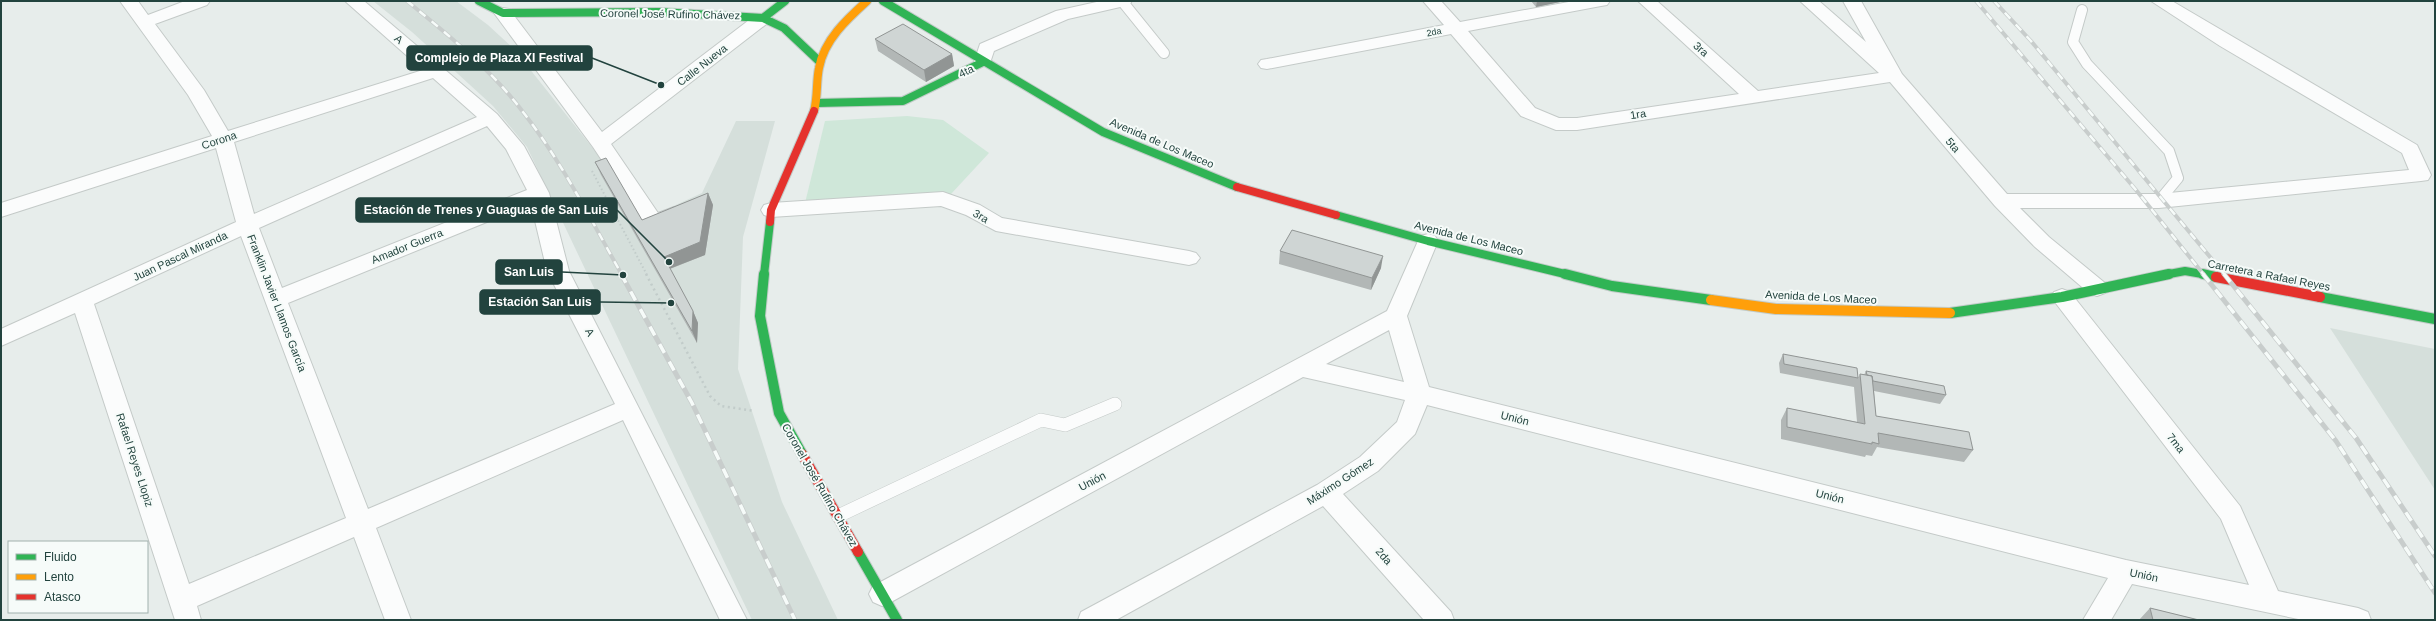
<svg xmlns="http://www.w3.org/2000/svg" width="2436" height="621" font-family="Helvetica,sans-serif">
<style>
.built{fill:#d5dfdb}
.green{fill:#cfe7d9}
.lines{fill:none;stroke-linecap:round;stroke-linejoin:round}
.lane-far1-casing{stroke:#c4cac8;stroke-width:12}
.lane-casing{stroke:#c4cac8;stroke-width:14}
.street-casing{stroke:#c4cac8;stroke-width:2}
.fast-far1-casing{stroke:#c2cbc8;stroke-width:10}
.fast-casing{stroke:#c2cbc8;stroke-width:12}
.slow-far1-casing{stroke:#c2cbc8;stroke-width:10}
.slow-casing{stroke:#c2cbc8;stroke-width:12}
.jam-far1-casing{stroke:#c2cbc8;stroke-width:10}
.jam-casing{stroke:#c2cbc8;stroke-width:12}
.path-far1{stroke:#c2ccca;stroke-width:2;stroke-dasharray:1.5 2.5;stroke-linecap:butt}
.path{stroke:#c2ccca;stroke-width:2.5;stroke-dasharray:2 3.5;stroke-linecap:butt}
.lane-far1{stroke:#fbfcfc;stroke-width:10}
.lane{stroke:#fbfcfc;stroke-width:13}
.street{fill:#fbfcfc;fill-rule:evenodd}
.fast-far1{stroke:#30b455;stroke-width:8}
.fast{stroke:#30b455;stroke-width:10}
.slow-far1{stroke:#ff9f0a;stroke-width:8}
.slow{stroke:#ff9f0a;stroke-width:10}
.jam-far1{stroke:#e5322d;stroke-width:8}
.jam{stroke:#e5322d;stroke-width:10}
.rail-far1-casing{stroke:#c8cdcc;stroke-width:4}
.rail-casing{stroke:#c8cdcc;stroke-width:5}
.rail-far1{stroke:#f6fbf9;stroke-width:2.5;stroke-dasharray:8;stroke-linecap:butt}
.rail{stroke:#f6fbf9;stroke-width:3.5;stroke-dasharray:10;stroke-linecap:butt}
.wall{fill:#b2b7b6}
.shaded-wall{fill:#919594}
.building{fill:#cfd5d4;stroke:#919594}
.labels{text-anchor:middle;stroke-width:4;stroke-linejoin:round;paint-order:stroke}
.far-street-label{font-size:9px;fill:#22433e;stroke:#f6fbf9}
.street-label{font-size:11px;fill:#22433e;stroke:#f6fbf9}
.leader{fill:none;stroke:#22433e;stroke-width:1.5}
.callout-dot{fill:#22433e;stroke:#f6fbf9;stroke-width:1.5}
.callout{fill:#22433e;stroke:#22433e;stroke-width:1.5}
.callout-label{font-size:12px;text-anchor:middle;font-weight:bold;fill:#fff}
</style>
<rect width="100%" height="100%" fill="#e7edeb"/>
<!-- built -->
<path class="built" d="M373,1H456L488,25L513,48L611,171L645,219L702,193L736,121H775L743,237L738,369L782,502L838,620H752L527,147L493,106L412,32Z
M2330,328L2435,349V490Z"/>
<!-- green -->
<path class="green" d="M907,116L943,120L989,153L951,194L805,203L825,121Z"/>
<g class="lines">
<!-- lane-far1 casing -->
<g class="lane-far1-casing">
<path id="lane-far1" d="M1122,1L1164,53
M2082,10L2073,42L2087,64L2169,151L2178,178L2159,201"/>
</g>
<!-- lane casing -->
<g class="lane-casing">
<path id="lane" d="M838,516L1041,420L1065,425L1115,404"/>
</g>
<!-- street casing -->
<g class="street-casing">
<path id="street" d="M120,1H138L148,15L185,1H210L207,5L155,24L204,90L228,131L423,70L345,1H364L497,114L524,146L549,193L569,271L747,620H720L623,420L376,528L411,620H385L354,537L197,606L201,620H175L75,313L1,346V329L236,222L216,148L1,217V203L212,136L188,95ZM433,78L477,117L254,214L234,142ZM487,126L506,149L527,190L282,288L259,228ZM531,204L547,271L615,404L368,509L288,303ZM241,236L346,518L189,584L94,304Z
M1101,1H1132L1129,5L1068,19L994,51L989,66H977L974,62L980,44L1056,11Z
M1423,1H1441L1460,22L1574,1H1610L1607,5L1601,6L1468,31L1535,108L1559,118H1577L1739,94L1638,1H1657L1758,91L1879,73L1800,1H1819L1866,42L1843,1H1861L1902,74L2007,194H2159L2409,170L2402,153L2220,46L2151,1H2172L2417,145L2431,175L2428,180L2421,181L2159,208H2020L2049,237L2105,283L2108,288L2105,293L2097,296L2089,293L2035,247L1995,206L1890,82L1577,130H1556L1521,116L1451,34L1267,69L1261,68L1258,64L1261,60L1267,59L1444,25Z
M503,8L509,9L602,132L757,14H769L772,18L769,22L611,144L658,213L674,207L681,209L684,214C678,224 658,231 647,228L593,147L494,13L497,9Z
M943,192L980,205L1002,218L1189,251L1196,253L1200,258L1196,263L1189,265L996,231L966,215L941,206L771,217L764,215L761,210L764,205L771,203Z
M1428,234L1435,236L1438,241L1407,316L1429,387L2126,560L2249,585L2221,519L2051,297L2054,292L2062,289L2070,292L2240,506L2278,591L2358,608L2368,612L2371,620H2303L2132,584L2111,620H2083L2108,578L1427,405L1415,434L1378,471L1343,494L1451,612L1454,620H1424L1323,506L1116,620H1078L1081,612L1317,485L1360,457L1397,422L1405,400L1303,377L891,602L882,606L873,602L869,594L873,586L1387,311L1418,241L1421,236ZM1389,330L1404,382L1326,364Z"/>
</g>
<!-- fast-far1 casing -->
<g class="fast-far1-casing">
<path id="fast-far1" d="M479,1L503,13L660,12L763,18L784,28L820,62
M883,1L1103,132L1237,187
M763,18L785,1
M817,103L903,101L983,62
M1336,215L1428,241L1569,275
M764,275L770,222
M2164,275L2185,271L2208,275"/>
</g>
<!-- fast casing -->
<g class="fast-casing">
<path id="fast" d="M764,274L760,316L779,413L802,454
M1565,274L1612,286L1711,300
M2203,274L2216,277
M2320,297L2435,319
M1950,313L2062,297L2169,274
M858,552L897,620"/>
</g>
<!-- slow-far1 casing -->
<g class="slow-far1-casing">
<path id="slow-far1" d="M814,111C818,97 816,82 819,68C824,40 847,19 867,1"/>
</g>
<!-- slow casing -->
<g class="slow-casing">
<path id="slow" d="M1711,300L1776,309L1950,313"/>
</g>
<!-- jam-far1 casing -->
<g class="jam-far1-casing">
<path id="jam-far1" d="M1237,187L1336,215
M770,222L771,210L814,111"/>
</g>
<!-- jam casing -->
<g class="jam-casing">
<path id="jam" d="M2216,277L2320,297
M802,454L858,552"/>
</g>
<!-- path-far1 -->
<path class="path-far1" d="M592,171L647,275"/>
<!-- path -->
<path class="path" d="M646,274L710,396L721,406L755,411"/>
<!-- lane-far1 -->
<use href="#lane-far1" class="lane-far1"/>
<!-- lane -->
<use href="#lane" class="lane"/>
<!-- street -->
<use href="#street" class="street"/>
<!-- fast-far1 -->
<use href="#fast-far1" class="fast-far1"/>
<!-- fast -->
<use href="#fast" class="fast"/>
<!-- slow-far1 -->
<use href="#slow-far1" class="slow-far1"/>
<!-- slow -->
<use href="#slow" class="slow"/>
<!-- jam-far1 -->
<use href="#jam-far1" class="jam-far1"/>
<!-- jam -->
<use href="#jam" class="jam"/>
<!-- rail-far1 casing -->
<g class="rail-far1-casing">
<path id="rail-far1" d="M407,1C448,35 491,69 523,112C562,162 591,220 622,275
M1976,1L2136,190L2204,275
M1994,1L2031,41L2225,275"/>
</g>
<!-- rail casing -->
<g class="rail-casing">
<path id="rail" d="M621,274L692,403L795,620
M2203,274L2336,441L2435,593
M2224,274L2356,438L2435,556"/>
</g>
<!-- rail-far1 -->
<use href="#rail-far1" class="rail-far1"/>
<!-- rail -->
<use href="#rail" class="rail"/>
</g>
<!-- wall -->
<path class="wall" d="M1531,1H1565L1536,7Z
M875,39L952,54L954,66L926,82L878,51Z
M595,162L642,220L708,193L713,205L705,255L670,269L693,311L698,323L697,343L601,175Z
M1280,251L1381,268L1371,290L1279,264Z
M1783,354L1858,378L1860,374L1864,375L1866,371L1946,395L1940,404L1874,391L1876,416L1973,450L1964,462L1877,447L1872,456L1866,455L1865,457L1781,439V420L1787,408L1857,422L1854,387L1780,373L1779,363Z
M2150,608L2199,620H2139Z"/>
<!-- shaded-wall -->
<path class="shaded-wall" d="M1537,1H1565L1536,7Z
M952,54L954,66L926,82L924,70Z
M708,193L713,205L705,255L669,269L664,257Z
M1383,256L1381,268L1371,290L1372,278Z
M693,311L698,323L697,343L692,331Z"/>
<!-- building -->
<path class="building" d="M903,24L952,54L924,70L875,39Z
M606,158L642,220L708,193L700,242L664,257L693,311L692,331L595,162Z
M1292,230L1383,256L1372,278L1280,251Z
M1783,354L1857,368L1858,378L1784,364Z
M1866,371L1944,386L1946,395L1873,381L1872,376L1867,375Z
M1860,374L1872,376L1876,416L1969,432L1973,450L1878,433L1879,444L1872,442V444L1787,427V408L1865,424Z
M2150,608L2199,620H2153Z"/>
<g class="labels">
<!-- far-street labels -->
<g class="far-street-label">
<text transform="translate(1434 32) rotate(-11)" y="3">2da</text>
</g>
<!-- street labels -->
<g class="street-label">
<text transform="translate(670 14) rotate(1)" y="4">Coronel José Rufino Chávez</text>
<text transform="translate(399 39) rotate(40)" y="4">A</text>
<text transform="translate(1701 49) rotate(42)" y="4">3ra</text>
<text transform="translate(702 65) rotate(-38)" y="4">Calle Nueva</text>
<text transform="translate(966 71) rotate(-26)" y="4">4ta</text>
<text transform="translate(1638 114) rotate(-9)" y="4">1ra</text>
<text transform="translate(219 140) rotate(-18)" y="4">Corona</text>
<text transform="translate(1162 143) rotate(23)" y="4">Avenida de Los Maceo</text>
<text transform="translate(1953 145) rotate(49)" y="4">5ta</text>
<text transform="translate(981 216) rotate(30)" y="4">3ra</text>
<text transform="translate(1469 238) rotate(14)" y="4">Avenida de Los Maceo</text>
<text transform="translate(407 246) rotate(-22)" y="4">Amador Guerra</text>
<text transform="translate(180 256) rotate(-25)" y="4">Juan Pascal Miranda</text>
<text transform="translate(2269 275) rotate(11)" y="4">Carretera a Rafael Reyes</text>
<text transform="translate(1821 297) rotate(3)" y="4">Avenida de Los Maceo</text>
<text transform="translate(277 303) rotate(69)" y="4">Franklin Javier Llamos García</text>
<text transform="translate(590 332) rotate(62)" y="4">A</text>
<text transform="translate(1515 418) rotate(14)" y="4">Unión</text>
<text transform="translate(2176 443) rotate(52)" y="4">7ma</text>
<text transform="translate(135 460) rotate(72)" y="4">Rafael Reyes Llopiz</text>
<text transform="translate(1092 481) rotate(-28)" y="4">Unión</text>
<text transform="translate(1340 481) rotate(-33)" y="4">Máximo Gómez</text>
<text transform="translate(820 485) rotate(60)" y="4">Coronel José Rufino Chávez</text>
<text transform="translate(1830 496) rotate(14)" y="4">Unión</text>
<text transform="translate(1384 556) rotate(48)" y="4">2da</text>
<text transform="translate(2144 575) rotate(12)" y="4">Unión</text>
</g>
</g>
<!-- callouts -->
<path class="leader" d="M661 85L592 58M669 262L617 210M623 275L562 272M671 303L600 302"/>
<g class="callout-dot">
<circle cx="661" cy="85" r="4"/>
<circle cx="669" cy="262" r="4"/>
<circle cx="623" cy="275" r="4"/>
<circle cx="671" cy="303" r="4"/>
</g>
<g class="callout">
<rect x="407" y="46" width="185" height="24" rx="4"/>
<rect x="356" y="198" width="261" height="24" rx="4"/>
<rect x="496" y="260" width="66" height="24" rx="4"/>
<rect x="480" y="290" width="120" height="24" rx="4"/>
</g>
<g class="callout-label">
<text x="499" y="62">Complejo de Plaza XI Festival</text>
<text x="486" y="214">Estación de Trenes y Guaguas de San Luis</text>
<text x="529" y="276">San Luis</text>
<text x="540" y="306">Estación San Luis</text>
</g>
<!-- border -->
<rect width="2436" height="621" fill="none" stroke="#22433e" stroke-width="4"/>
<!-- legend -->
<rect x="8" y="541" width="140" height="72" fill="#f6fbf9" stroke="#a1b1ae"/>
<rect x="16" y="554" width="20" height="6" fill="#30b455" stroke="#a1b1ae"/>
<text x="44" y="561" font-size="12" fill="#22433e">Fluido</text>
<rect x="16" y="574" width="20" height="6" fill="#ff9f0a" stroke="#a1b1ae"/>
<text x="44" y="581" font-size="12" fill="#22433e">Lento</text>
<rect x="16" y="594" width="20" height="6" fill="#e5322d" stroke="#a1b1ae"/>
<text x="44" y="601" font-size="12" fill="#22433e">Atasco</text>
</svg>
